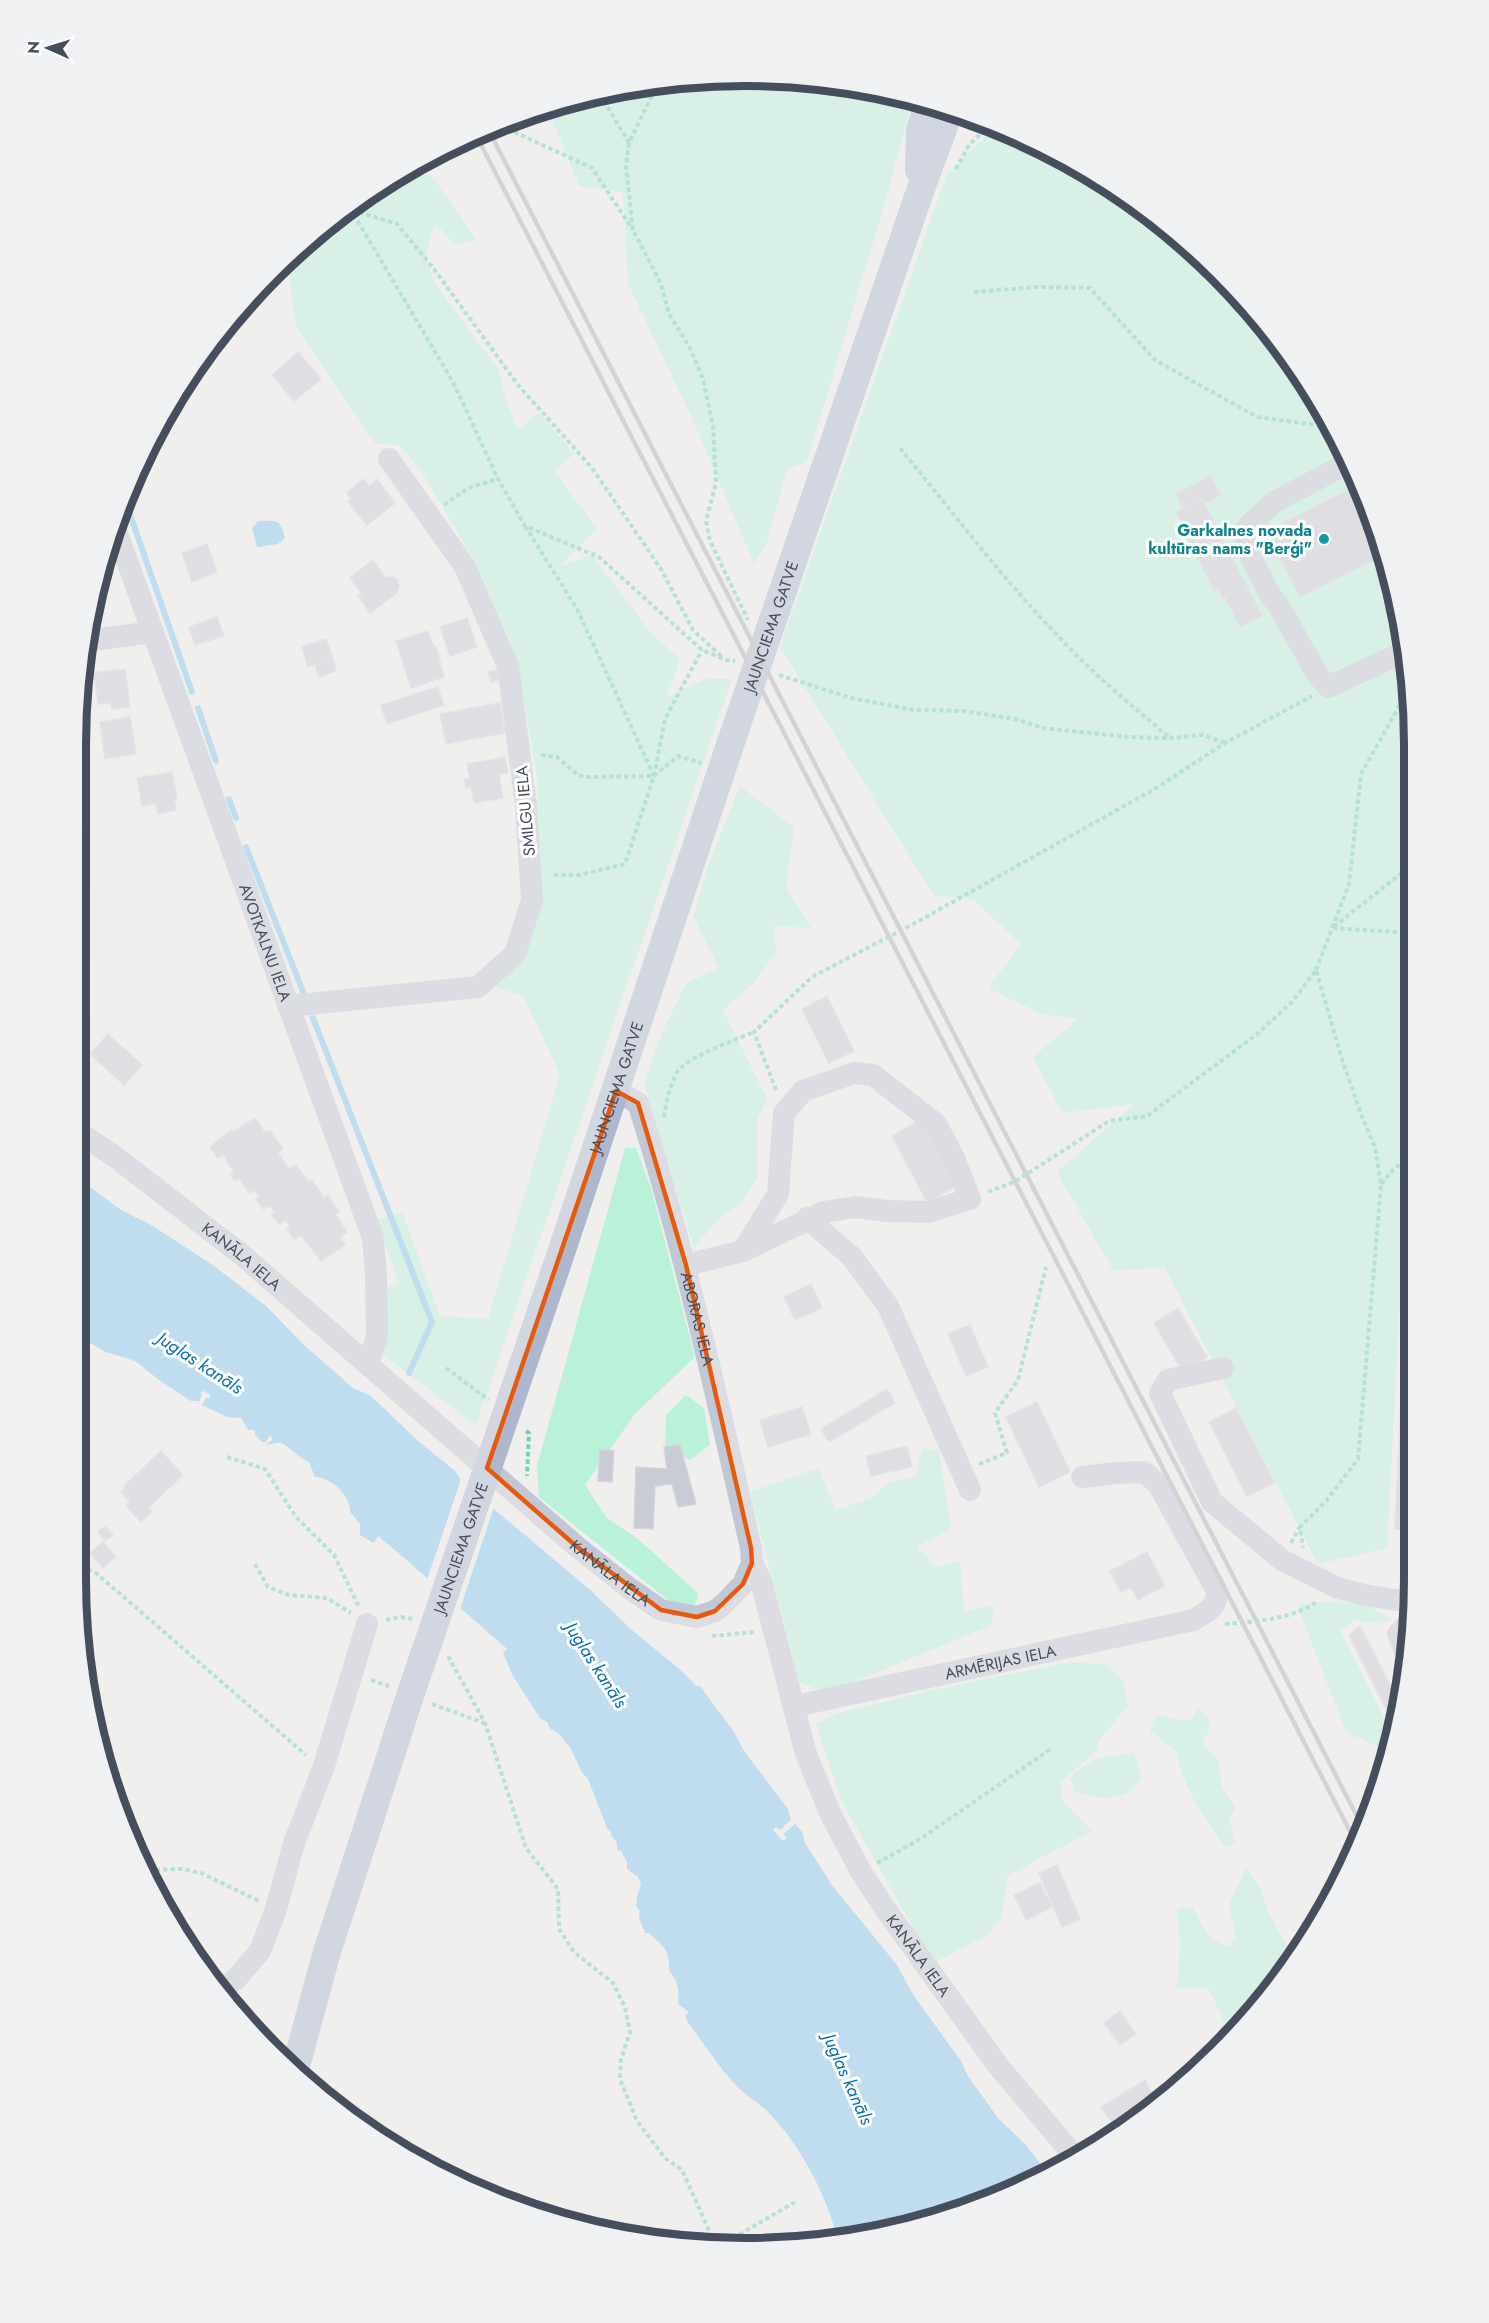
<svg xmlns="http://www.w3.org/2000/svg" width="1489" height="2323" font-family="Jost,sans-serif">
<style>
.green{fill:#baf2d9}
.water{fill:#85c8f1}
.pier{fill:#f1efee}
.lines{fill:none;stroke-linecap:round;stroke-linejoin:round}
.stream{stroke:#85c8f1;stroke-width:6}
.building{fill:#caccd5;stroke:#d2d3db;stroke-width:1.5}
.path{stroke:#70d2b2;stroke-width:4;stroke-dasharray:4.5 3;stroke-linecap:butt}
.minor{stroke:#c1c8d5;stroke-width:22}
.major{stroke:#adb8cf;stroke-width:28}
.rail{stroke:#b0b2b9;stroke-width:4.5}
.marked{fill:none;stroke:#e8590c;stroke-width:4.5;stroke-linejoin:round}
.culture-dot{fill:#0f9aa8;stroke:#fff;stroke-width:2}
.labels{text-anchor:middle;stroke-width:6;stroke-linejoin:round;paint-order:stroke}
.culture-label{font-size:16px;font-weight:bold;fill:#0d838f;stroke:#fff;text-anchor:end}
.street-label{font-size:16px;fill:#464e5d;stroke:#fff}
.water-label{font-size:18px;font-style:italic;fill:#0470b2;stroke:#fff}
.rim{fill:none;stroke:#464e5d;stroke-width:8}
</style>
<rect width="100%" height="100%" fill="#f1efee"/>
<!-- green -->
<path class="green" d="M789,76L913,97L884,206L807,461L787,470L767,542L754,564L692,418L628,284L623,192L579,186L547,106L657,81Z
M996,127L1041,144L1152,214L1248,303L1345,448L1391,571L1413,700L1410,1166L1407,1168L1387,1548L1318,1564L1165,1268L1113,1270L1057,1172L1134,1104L1062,1113L1033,1057L1078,1019L1042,1014L988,988L1021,944L973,899L934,896L780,647L947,174Z
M397,174L431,175L476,240L456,245L435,223L425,257L436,285L499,370L506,399L518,430L539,413L574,454L554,471L597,529L559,567L592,555L652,634L680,659L667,697L706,679H732L476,1425L390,1360L367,1338L372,1292L399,1283L377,1220L402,1212L440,1316L488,1319L560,1074L523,995L482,984L539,896L537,777L518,664L509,639L475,561L420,469L399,445L376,444L296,327L287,259L303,241Z
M740,786L794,827L786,887L811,928L774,926L776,952L756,981L723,1010L767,1099L757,1120L758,1176L741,1204L716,1221L694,1248L644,1084L662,1033L686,983L719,968L693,917L708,866Z
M625,1148H636L651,1188L695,1357L635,1414L585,1485L607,1518L638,1539L699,1594L694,1607L668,1600L539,1497L537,1466Z
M686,1395L704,1408L710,1445L690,1460L665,1448L666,1415Z
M922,1449L939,1450L951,1529L917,1546L935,1567L960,1561L964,1611L994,1605L992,1625L827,1693L799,1682L750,1492L818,1468L836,1510L874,1497L888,1482L915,1477Z
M1337,1601L1370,1607L1392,1619L1378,1624L1356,1620L1340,1630L1391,1731L1377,1782L1370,1775L1383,1749L1346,1732L1297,1605Z
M1071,1662L1108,1665L1124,1682L1128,1705L1099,1741L1096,1751L1061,1782V1799L1092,1831L1007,1876L1002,1918L986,1936L933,1963L842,1802L816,1723L838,1713L950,1686Z
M1197,1709L1207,1715L1211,1727L1203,1740L1205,1747L1218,1759L1222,1788L1236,1806L1229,1820L1236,1843L1226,1848C1204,1817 1183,1788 1176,1751L1150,1731L1155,1717L1165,1715L1172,1719L1192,1720Z
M1134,1753L1142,1776C1138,1781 1134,1788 1130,1791C1114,1803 1090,1796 1074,1792L1070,1778C1090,1757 1107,1756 1134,1753Z
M1246,1868L1261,1889L1267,1910L1293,1957L1275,1986L1230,2035L1209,1989L1177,1988L1180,1946L1177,1908L1192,1907L1211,1939L1228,1947L1236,1938L1229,1905Z"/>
<!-- water -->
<path class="water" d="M258,521C277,521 280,518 285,538L278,544L257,547L252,528Z
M81,1180L121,1210L153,1226L214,1266L266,1306L304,1345L353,1388L371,1396L416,1439L455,1471L462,1482L588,1588L633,1631L682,1671L696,1686H700L734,1732L744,1751L788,1809L791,1820L780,1830L776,1827L773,1830L783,1841L787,1838L783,1834L795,1824L802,1831L805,1843L832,1885L897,1965L914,1996L961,2061L968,2076L998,2118L1026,2145L1049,2174L918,2225L838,2241C827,2195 799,2142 765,2109C758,2103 750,2098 743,2092C722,2073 706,2046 688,2023L685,2016L689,2012L678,2004C679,1990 679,1982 669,1971C670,1950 664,1947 649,1933H645L639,1918L640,1911L636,1906L637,1896L641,1885L638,1877L627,1869V1862L621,1851L617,1850V1843L611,1835V1832L607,1828L588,1779L581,1771L571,1749L558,1733L550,1729L547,1722L540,1718L513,1676L503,1653L507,1649C464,1612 423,1573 378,1536L374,1543L360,1535V1524L350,1512C351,1496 332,1478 315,1477L309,1462C296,1457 290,1446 281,1443C278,1442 269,1445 266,1445L273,1439L270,1435L266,1442H262L255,1434V1430H248L241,1418L227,1417L202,1405L206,1398H210V1394L203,1391L200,1393L202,1394L198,1405V1401H191L159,1380L135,1361L106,1352L81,1338Z"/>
<!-- pier -->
<path class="pier" d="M462,1476L495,1504L459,1612L427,1580Z"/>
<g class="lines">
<!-- stream -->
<path class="stream" d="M124,497L192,692
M198,708L216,761
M229,799L236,818
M246,847L304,994
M313,1018L432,1322L409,1373"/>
</g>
<!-- building -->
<path class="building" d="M253,294L257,301L231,318Z
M298,352L321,379L294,401L272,375Z
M1211,476L1221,495L1205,503L1202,499L1183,509L1176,494Z
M363,479L369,486L377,479L395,503L367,525L348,502L352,499L347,493Z
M1356,479L1382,547L1353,488H1355L1351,481Z
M1353,488L1385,555L1300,597L1267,531Z
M1202,499L1262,616L1240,627L1225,597L1223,599L1218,589L1214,591L1176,512Z
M207,544L217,572L192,582L182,553Z
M373,560L386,578L393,577L398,580L399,587L397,593L370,613L358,596L362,594L350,578Z
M217,617L224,636L195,645L189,627Z
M467,618L477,647L450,656L440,627Z
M428,631L434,647L436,646L444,677L411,688L396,641Z
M326,639L333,659L308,667L302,647Z
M333,659L336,671L319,677L315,665Z
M125,669L130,707L112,709L111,703L98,704L94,673Z
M501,669L504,678L491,682L488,672Z
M438,687L444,705L387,724L381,705Z
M500,703L505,733L446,744L440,714Z
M130,717L136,754L105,759L100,722Z
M505,757L508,773L499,774L503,798L474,803L471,787L466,788L464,779L470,778L467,764Z
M172,772L177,799L174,800L176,810L158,814L156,803L142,806L137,778Z
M827,996L854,1051L829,1063L802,1009Z
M108,1034L142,1065L124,1085L90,1054Z
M255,1118L265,1133L270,1131L283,1149L278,1153L289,1169L296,1165L308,1182L312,1180L324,1198L328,1195L339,1212L335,1214L347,1232L340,1238L345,1245L321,1261L301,1235L294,1239L286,1229L290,1226L286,1220L279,1224L271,1214L275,1212L270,1205L263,1209L256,1199L259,1197L255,1190L249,1193L239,1178L235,1181L230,1174L234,1172L223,1154L218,1158L210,1147L231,1130L233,1132Z
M922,1119L958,1185L927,1202L892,1136Z
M1410,1196L1409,1530L1395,1529Z
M811,1284L822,1308L795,1320L784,1297Z
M1178,1308L1207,1357L1182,1371L1154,1323Z
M970,1325L988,1367L966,1376L948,1334Z
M887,1389L895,1403L829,1442L821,1429Z
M1037,1402L1070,1472L1039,1487L1006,1417Z
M802,1407L811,1434L768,1447L760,1420Z
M1236,1408L1275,1483L1247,1496L1209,1422Z
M680,1445L696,1504L678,1507L672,1484L655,1486L653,1529L634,1528L636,1467L667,1469L664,1447Z
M907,1446L912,1467L871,1476L866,1456Z
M600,1450L614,1451L612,1482L598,1481Z
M161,1451L183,1475L149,1507L152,1511L141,1522L126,1506L130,1502L121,1492L126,1488L124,1486Z
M105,1526L113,1535L105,1541L98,1532Z
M103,1542L116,1557L103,1568L90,1553Z
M1147,1552L1165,1586L1138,1600L1131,1587L1121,1592L1110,1571Z
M1360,1626L1399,1702L1393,1723L1349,1635Z
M1057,1865L1080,1919L1062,1927L1039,1873Z
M1040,1883L1052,1907L1026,1920L1014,1895Z
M1120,2011L1136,2034L1120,2045L1104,2023Z
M1145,2080L1157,2104L1119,2133L1101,2107Z"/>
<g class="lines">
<!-- path -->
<path class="path" d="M600,94L629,143L659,81
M504,122L508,129L592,168L633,230
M629,143L626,166L633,230L661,284L669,314L690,348L703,379L713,426L716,483L706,521L710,541L748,620
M956,169L969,145L990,125
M350,208L453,382L498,479L525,526L599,557L702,650L726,660L735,661
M352,210L397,224L434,269L518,385L592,468L661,569L693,630L723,658
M974,292L1037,287L1090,288L1155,360L1257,417L1331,427
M900,448C952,511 1001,577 1058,636C1092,673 1131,705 1169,737
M444,505L468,488L498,479
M525,526L577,609L654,776L625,864L579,875H551
M779,675L851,698L914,710L963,711L1015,719L1042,728L1128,737L1170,738L1203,735L1225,743
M541,755L557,757L578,775L586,777L654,776L665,719L702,650
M654,776L678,756L701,763
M1412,933L1332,928L1412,865
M1316,970L1349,884L1361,774L1410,687
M776,1090L754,1032L812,977L917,922L1158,787L1225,743L1312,696
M664,1117C666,1102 670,1084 678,1071C688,1057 737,1039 754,1032
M1381,1184L1392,1171L1411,1155
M988,1192L1016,1181L1109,1121L1147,1116L1256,1035L1292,1002L1316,970L1343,1062L1362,1117L1375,1147L1381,1185L1358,1459L1326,1501L1300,1527L1303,1548
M446,1368L489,1400
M526,1431L529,1433L527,1476
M227,1457L265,1469L296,1517L334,1555L359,1607
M979,1464L1007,1453L995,1413L1018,1380L1046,1267
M1291,1543L1299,1528
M255,1564L268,1587L289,1595L327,1598L351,1613
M81,1566L96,1573L306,1755
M386,1620L400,1617L414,1619
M1225,1624C1257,1621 1291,1620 1318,1601
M712,1636L755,1632
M448,1656L485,1723L526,1848L558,1889L559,1929L574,1952L613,1983L625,2007L630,2033L621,2059L620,2079L637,2121L665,2158L682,2170L716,2246
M371,1680L389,1686
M432,1704L484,1723
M877,1863L917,1841L1051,1749
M148,1870L181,1869L201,1873L259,1901
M720,2246L797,2201"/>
<!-- minor -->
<g class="minor">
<path d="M1350,462L1274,502L1247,527L1245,545L1269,593L1280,608L1317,674L1328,687L1404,652"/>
<path id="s1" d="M115,528L373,1238L376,1274L377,1337L368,1363"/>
<path d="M85,641L153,632"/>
<path d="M288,1006L478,987L515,954L532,900L526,805L508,666L465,567L389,459"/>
<path id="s2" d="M616,1091L638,1103C685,1249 717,1399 751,1548L752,1563L761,1581L806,1754L831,1815L861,1872L886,1910L999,2067L1076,2158"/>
<path id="s3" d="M81,1134L114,1156L241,1254L576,1546L629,1588L661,1610L697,1617L715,1611L724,1604L743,1584L752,1563"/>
<path d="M807,1218L852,1257L888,1306L970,1490"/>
<path d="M686,1265L743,1251L824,1212L855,1207L887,1211L928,1212L970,1199L954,1158L936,1124L873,1075L854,1073L803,1091L784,1113L778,1194L743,1251"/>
<path d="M1223,1368L1168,1380L1160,1393L1212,1502L1282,1560L1338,1588L1364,1595L1409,1602"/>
<path d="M1408,1658L1398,1634L1408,1625"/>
<path id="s4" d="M795,1706L1194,1620C1206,1611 1220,1607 1216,1589L1158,1484L1144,1472L1116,1473L1082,1477"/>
<path d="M219,1991L236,1979L260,1951L276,1909L294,1843L323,1769L367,1624"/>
</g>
<!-- major -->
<g class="major">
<path d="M919,170L920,130L929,102"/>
<path id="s5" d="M295,2070L326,1955L409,1699L562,1250L731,742L918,197L950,110"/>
</g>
<!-- rail -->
<path class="rail" d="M488,129L1364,1830
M476,135L1357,1845"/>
</g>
<!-- marked area -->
<path d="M0 0H1489V2323H0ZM616,1091L638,1103L686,1265L751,1548L752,1563L743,1584L715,1611L697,1617L661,1610L576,1546L487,1468Z" fill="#f1efee" fill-opacity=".55" fill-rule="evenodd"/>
<path class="marked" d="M616,1091L638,1103L686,1265L751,1548L752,1563L743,1584L715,1611L697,1617L661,1610L576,1546L487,1468Z"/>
<!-- markers -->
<circle class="culture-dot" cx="1324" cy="539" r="6"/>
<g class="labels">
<!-- culture labels -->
<g class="culture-label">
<text x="1312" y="536">Garkalnes novada<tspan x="1312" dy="18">kultūras nams "Berģi"</tspan></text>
</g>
<!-- street labels -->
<g class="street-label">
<text dy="6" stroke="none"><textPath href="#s5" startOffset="1520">JAUNCIEMA GATVE</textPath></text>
<text transform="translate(525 811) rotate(-95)" y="6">SMILGU IELA</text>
<text dy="6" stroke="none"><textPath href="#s1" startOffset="441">AVOTKALNU IELA</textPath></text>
<text dy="6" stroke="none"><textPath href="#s5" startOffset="1034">JAUNCIEMA GATVE</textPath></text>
<text dy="6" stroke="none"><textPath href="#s3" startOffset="202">KANĀLA IELA</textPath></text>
<text dy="6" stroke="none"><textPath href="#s2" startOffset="249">ABORAS IELA</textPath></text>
<text dy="6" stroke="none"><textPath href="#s5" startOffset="548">JAUNCIEMA GATVE</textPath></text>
<text dy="6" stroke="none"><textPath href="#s3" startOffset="688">KANĀLA IELA</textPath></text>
<text dy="6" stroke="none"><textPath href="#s4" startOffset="210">ARMĒRIJAS IELA</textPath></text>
<text dy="6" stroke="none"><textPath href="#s2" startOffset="930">KANĀLA IELA</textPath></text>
</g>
<!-- water labels -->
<g class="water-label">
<text transform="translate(200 1363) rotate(33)" y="6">Juglas kanāls</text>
<text transform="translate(596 1665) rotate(57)" y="6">Juglas kanāls</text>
<text transform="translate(848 2079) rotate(66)" y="6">Juglas kanāls</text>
</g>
</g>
<!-- crop -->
<path d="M0 0H1489V2323H0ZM745 86H745A659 659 0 0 1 1404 745V1579A659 659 0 0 1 745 2238H745A659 659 0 0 1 86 1579V745A659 659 0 0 1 745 86Z" fill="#f0f1f2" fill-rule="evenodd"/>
<path class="rim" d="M745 86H745A659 659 0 0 1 1404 745V1579A659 659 0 0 1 745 2238H745A659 659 0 0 1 86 1579V745A659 659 0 0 1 745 86Z"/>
<!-- north arrow -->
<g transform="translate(48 48) rotate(273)" stroke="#ffffff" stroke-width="4.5" paint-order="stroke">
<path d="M0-4.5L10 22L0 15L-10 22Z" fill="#464e5d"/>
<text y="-9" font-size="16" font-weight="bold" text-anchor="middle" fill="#464e5d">N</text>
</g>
</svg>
